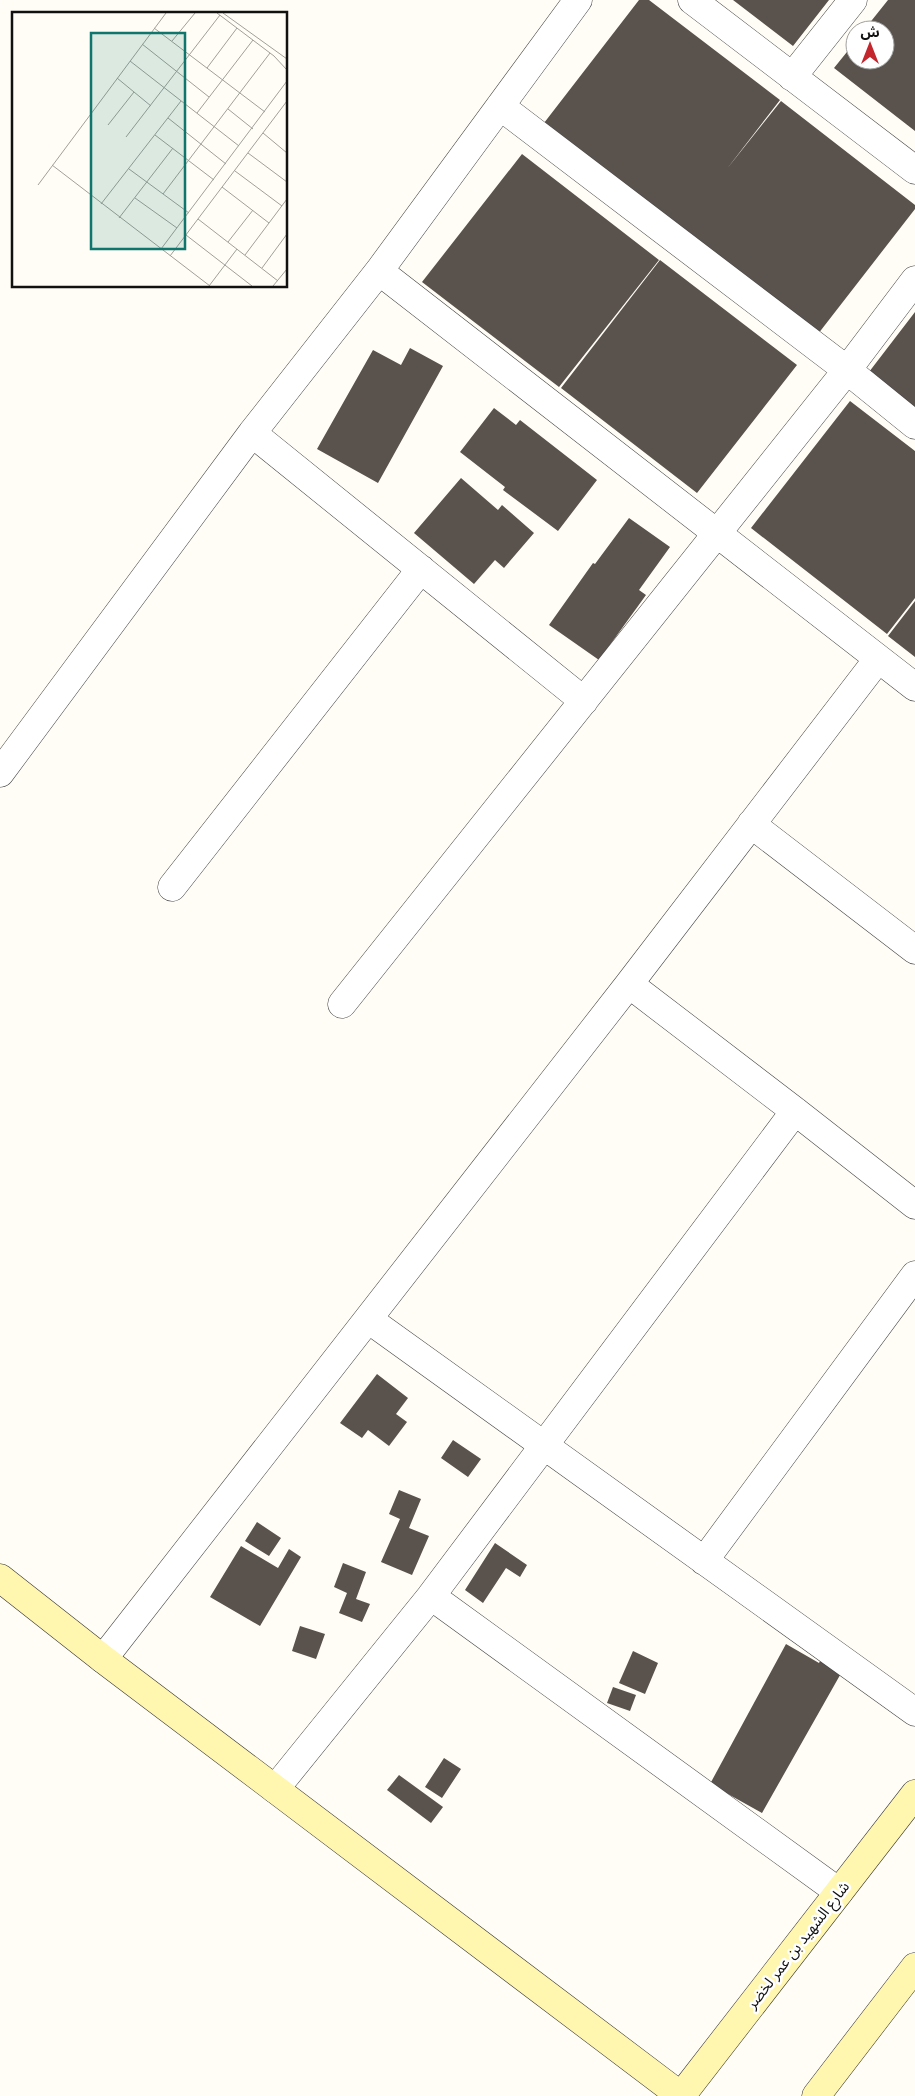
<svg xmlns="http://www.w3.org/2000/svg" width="915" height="2096" font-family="'Playfair Display','Noto Sans Arabic',serif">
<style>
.building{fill:#5a524d}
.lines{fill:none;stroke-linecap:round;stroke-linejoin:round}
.street-casing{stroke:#444;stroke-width:29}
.secondary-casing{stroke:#333;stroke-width:29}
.street{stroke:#fff;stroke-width:28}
.secondary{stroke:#fff6b0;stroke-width:28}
.labels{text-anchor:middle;stroke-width:5;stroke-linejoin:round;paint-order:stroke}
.street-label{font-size:15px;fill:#111;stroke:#fff}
.inset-road{fill:none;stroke:#a09f9a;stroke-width:1}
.view{fill:#0f766e;fill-opacity:0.15;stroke:#0f766e;stroke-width:2.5}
.inset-edge{fill:none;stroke:#111;stroke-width:2.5}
</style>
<rect width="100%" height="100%" fill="#fffdf5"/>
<!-- building -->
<path class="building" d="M639,0H649L780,100L726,170L781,101L915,205V209L818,334L544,123Z
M733,0H829L793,46Z
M888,0H915V131L834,68L855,42V60H885V30H864Z
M522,154L659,260L559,387L422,282Z
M660,260L797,365L697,493L561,388Z
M915,312V408L869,372Z
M410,348L443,366L378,483L317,449L373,350L401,365Z
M850,401L915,451V598L887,634L751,528Z
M494,408L516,425L520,420L597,480L558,531L503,490L505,487L460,452Z
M461,478L498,510L502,505L534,533L504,568L495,560L474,584L414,533Z
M629,518L670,547L639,590L646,595L599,660L549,625L593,563L595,564Z
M915,601V657L888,636Z
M377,1374L408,1398L396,1414L407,1422L389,1446L368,1430L362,1438L340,1423Z
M453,1440L481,1459L468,1477L441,1458Z
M399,1490L421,1499L409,1528L429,1536L412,1575L381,1562L400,1519L389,1514Z
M257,1522L281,1538L269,1556L245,1541Z
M495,1543L527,1565L520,1577L506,1568L483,1603L465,1590Z
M241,1546L278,1568L289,1549L301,1557L260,1626L210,1597Z
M343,1563L366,1572L356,1599L370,1604L362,1622L339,1613L347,1593L334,1587Z
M300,1626L325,1634L316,1659L292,1651Z
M786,1644L819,1663L826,1649L848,1661L762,1813L710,1784Z
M633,1651L658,1663L645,1694L619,1683Z
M613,1687L636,1695L630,1711L607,1703Z
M444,1758L461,1769L442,1798L425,1787Z
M399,1775L443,1807L431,1823L387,1790Z"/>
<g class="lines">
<!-- street casing -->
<g class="street-casing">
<path id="street" d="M692,0L915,170
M792,77L853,0
M500,106L847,370L915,425
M379,271L915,687
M252,433L584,701
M0,773L252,433L379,271L578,0
M751,824L915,950
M172,887L421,569
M629,984L795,1111L915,1205
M342,1004L847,370L915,280
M368,1319L915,1712
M704,1561L915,1275
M431,1596L839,1892
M103,1659L629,984L878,659
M275,1789L431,1596L795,1111"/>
</g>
<!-- secondary casing -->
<g class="secondary-casing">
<path id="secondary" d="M0,1578L103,1659L681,2096
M681,2096L915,1794
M816,2096L915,1967"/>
</g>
<!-- street -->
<use href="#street" class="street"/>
<!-- secondary -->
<use href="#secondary" class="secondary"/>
</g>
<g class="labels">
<!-- street labels -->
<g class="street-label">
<text transform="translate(798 1945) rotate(-52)" y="5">شارع الشهيد بن عمر لخضر</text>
</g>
</g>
<!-- overview -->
<g transform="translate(12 12)">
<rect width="275" height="275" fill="#fffdf5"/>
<path class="inset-road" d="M205,1L262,44L275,58M211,1L275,47M142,16L253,100M160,29L183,1M130,32L197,85M118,49L227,134M195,56L225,16M105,66L139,94M216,97L241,117M185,101L241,28M156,106L214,152M96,113L122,80M251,121L275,141M143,123L202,168M114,125L208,3M236,141L275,170M40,153L198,274M117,157L177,201M223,159L270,194M26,173L154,1M210,175L257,211M151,182L258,41M123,186L165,216M89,192L169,89M107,206L161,136M186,207L266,269M174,223L240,274M216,230L241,198M149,237L275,69M233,243L275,187M158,244L275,89M250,256L275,222M197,274L225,237M261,274L275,257"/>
<path class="view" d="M79,21H173V237H79Z"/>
<rect width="275" height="275" class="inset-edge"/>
</g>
<!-- north arrow -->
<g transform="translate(870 45)"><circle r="24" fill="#ffffff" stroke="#a0a0a0"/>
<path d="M0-4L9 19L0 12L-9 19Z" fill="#c4262e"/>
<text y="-8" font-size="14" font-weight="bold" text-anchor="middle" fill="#111111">ش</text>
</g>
</svg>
